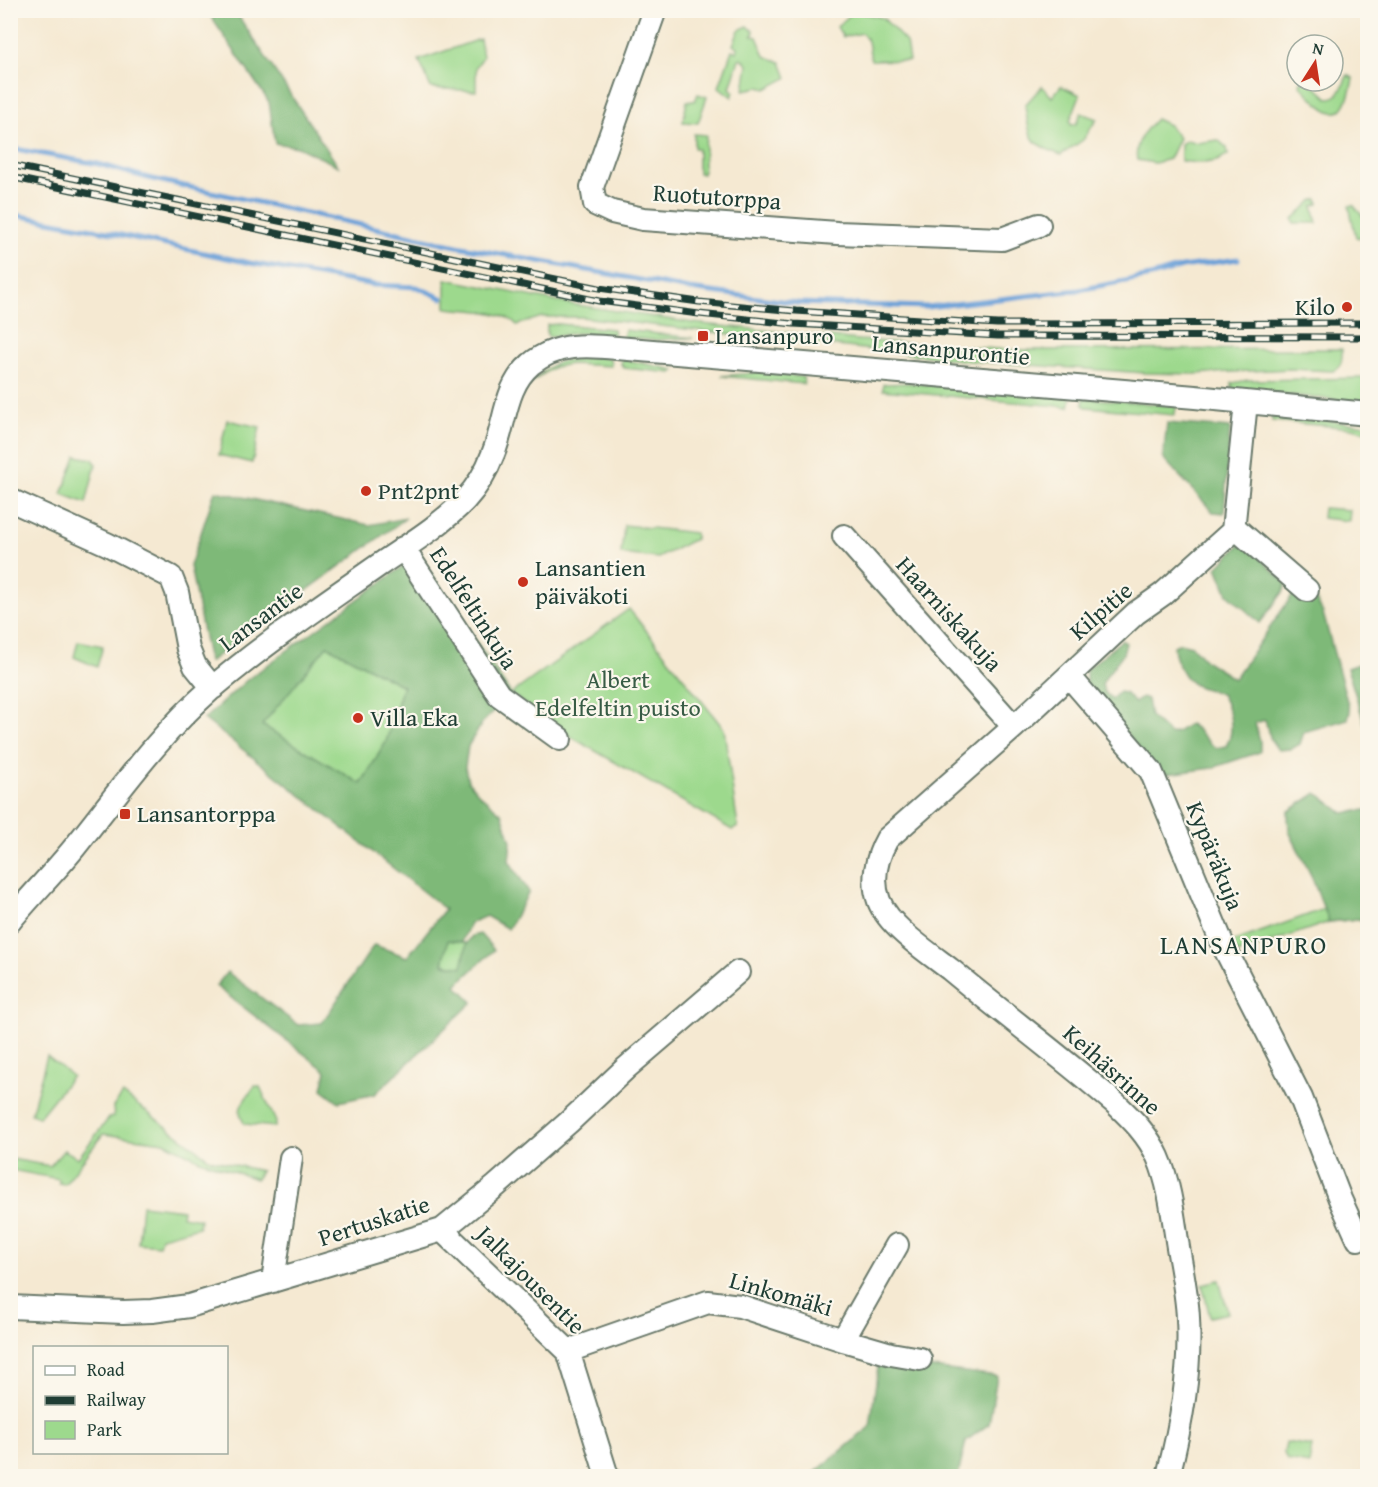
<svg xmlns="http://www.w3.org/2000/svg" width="1378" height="1487" font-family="'Gentium Book Plus',serif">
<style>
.green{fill:#9dd98d;stroke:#5e8b60;stroke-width:1.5}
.forest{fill:#7eb978;stroke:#4e7b56;stroke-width:1.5;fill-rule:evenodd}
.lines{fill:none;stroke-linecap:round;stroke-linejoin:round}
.stream{stroke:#6ba0d8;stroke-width:5}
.minor-casing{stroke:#6a796b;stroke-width:26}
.minor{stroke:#fff;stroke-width:22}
.rail-casing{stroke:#1f3d34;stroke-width:7}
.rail{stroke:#fbf7ec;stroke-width:4.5;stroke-dasharray:14;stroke-linecap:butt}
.poi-dot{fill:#c8321e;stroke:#fbf7ec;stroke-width:2}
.labels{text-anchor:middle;stroke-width:4.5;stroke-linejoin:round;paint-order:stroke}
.street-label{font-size:24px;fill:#1f3d34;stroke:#fbf7ec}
.poi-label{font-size:24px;fill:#1f3d34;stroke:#fbf7ec;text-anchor:start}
.park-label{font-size:24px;fill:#385c46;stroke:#fbf7ec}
.neighbourhood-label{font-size:26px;letter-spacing:1.5px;fill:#1f3d34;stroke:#fbf7ec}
</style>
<rect width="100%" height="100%" fill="#fbf7ec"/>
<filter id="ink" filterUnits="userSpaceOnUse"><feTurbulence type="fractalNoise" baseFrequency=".0167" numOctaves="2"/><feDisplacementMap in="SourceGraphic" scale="12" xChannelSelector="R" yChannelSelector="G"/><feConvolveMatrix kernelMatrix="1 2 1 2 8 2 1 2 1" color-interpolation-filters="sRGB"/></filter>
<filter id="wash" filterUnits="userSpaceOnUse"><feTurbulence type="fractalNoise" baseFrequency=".008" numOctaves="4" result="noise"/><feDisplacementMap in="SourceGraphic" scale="24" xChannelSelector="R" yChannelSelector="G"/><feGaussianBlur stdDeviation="1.35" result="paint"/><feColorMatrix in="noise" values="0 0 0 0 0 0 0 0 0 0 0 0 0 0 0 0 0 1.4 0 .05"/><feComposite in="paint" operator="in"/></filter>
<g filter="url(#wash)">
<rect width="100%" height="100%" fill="#f5e9d2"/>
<!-- green -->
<path class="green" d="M854,11L883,18L906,42L909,61L871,60L868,41L862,33L843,37L837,27Z
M748,26L754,32L752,36L757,37L765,56L781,62L787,78L766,89L759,87L744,90L748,65L742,58L739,59L730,88L734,92L732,97L719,87L732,50L737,52L738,47L733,45L739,30Z
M480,39L483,57L476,67V91L431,88L419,60Z
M1348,75L1353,78C1344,131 1327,114 1300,85L1301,81H1306L1317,88L1328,98C1342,98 1342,84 1348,75Z
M1042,86L1052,97L1061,86L1080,95L1070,121L1071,125L1076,124L1081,113L1097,119L1083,140L1061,155C1028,143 1030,138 1025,105Z
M698,94L707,97L698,123L683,122L687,101H695Z
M1156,119L1169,125L1179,138L1169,159L1155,163L1137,160C1134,143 1145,130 1156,119Z
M694,134L706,135L703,174L698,173V149L694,148Z
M1187,140L1197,143L1218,140L1227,148L1228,155C1225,155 1222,158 1219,160C1210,164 1191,163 1181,161V144Z
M1318,199L1319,204L1313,206L1317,223H1294L1293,219L1312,201Z
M1353,205L1367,221V229L1359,238L1356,237L1349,206Z
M446,279L564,303L693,323L859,340L1013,350L1342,349C1342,359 1343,366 1333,371L1290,369L1194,374L1145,373L969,361L581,317H542L517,325C503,309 467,311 446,308Z
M558,324L613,329L614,335L577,333L550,337L547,335V325Z
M625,330L693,338L651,340L623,337Z
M595,357L610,358L611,366L571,364L554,367L529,383C553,361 563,358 595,357Z
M622,359L675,370L672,373L624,368L621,364Z
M763,372L803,377L804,384L721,376Z
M1367,378V403L1232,389V383L1248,380Z
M909,383L1062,396L1071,398L1069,407L883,390V384Z
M1084,398L1177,406L1174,415L1086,407L1083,405Z
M1272,415L1367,425V432L1353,428L1272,421Z
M227,420L260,427L252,463L219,455Z
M76,456L93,459L96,464L86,503L62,494Z
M1323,508L1350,510L1349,521L1322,518Z
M624,525L695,533V539L658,558L621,554Z
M629,609L724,729L738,827L732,830L561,731L511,694Z
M78,641L103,646L97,667L74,657Z
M327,645L403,686L386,742L361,784L261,725Z
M1317,793L1343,813L1367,810V923L1359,919L1329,922L1237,954L1230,943L1324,909L1311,875L1289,831L1288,812Z
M448,940L467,943L462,967L443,963Z
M47,1056L72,1076L39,1117L31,1114Z
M255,1086L260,1087L276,1122L275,1127L245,1124C233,1109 246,1099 255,1086Z
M123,1094L210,1159L261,1171L256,1179L200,1160L164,1142L103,1134L65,1184L59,1183V1179L11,1170V1159L50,1166L64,1150L78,1158L109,1118L114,1117L113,1107Z
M142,1205L183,1210L182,1216L200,1219L199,1227L161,1237L159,1245L138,1243Z
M1219,1280L1228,1313L1210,1317L1202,1284Z
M1286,1442L1312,1446L1309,1464L1287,1460L1284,1453Z"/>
<!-- forest -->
<path class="forest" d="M207,11H235L338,166L298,147L275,143L269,102Z
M1167,423L1230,428L1224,513L1213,512L1163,458Z
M215,491L369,525L406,518L209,662L190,566Z
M1243,542L1286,583L1284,591L1260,623L1228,594L1217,567Z
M419,555L511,694L482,723L468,746L465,767L468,781L478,793L502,814L511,841L509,861L529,892L508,929L486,916L470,923L462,942L448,940L443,964L462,967L467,943L472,936L480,934L494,950L456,985L473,1002L375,1094L339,1102L322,1089L326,1071L216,986L227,972L298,1025L322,1023L374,945L407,957L445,909L204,719L248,679ZM327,646L403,686L386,742L361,784L262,725Z
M1302,592L1316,600L1323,613L1350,712L1348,719L1304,732L1300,744L1291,749L1278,750L1271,740L1265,720L1255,723L1260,742V752L1212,768L1161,775L1086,685V670L1122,640L1126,643L1123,654L1107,675L1102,684L1104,692L1112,699L1119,692L1125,693L1135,703L1142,697L1147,699L1150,716L1170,734L1177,732L1189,724C1201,730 1204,740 1216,748L1226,746C1236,730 1230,709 1221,694C1213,691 1205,689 1197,686C1183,680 1175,661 1174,646L1180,643L1192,646L1206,661L1234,679L1294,593Z
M1367,661H1368L1367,731L1347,668Z
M1317,793L1343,813L1367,810V923L1359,919L1329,922L1311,875L1289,831L1288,812Z
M879,1359L891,1363L997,1376L989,1424L966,1441L958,1476L812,1475L870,1427Z"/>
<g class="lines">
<!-- stream -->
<path class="stream" d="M10,148L98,164L148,178L457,246L689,289L797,303L927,307L1079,290L1151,276L1182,267L1238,259
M10,214L93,229L250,263L374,285L417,287L442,298"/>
</g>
</g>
<g filter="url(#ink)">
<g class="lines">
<!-- minor casing -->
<g class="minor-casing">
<path id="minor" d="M655,10L592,187L595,204L612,212L643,219L837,233L1002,239L1039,225
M10,500L107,544L171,577L177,592L188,649L195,666L213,688
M1234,527L1307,590
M844,536L1014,727
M403,548L499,695L560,739
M1069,676L1151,771L1222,943L1301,1098L1340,1199L1358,1239
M10,921C32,894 57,870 78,843C121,789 160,734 211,689C264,644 322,605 379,565C408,545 440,526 465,500C477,487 487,470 493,454C506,423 504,387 531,364C557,343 586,345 617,348L1195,397L1368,414
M442,1230L568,1351L607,1476
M273,1281L291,1158
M10,1307L123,1312L152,1311L189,1306L442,1230L496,1186L569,1122L625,1069L738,972
M843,1340L891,1354L920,1359
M568,1351L708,1302L740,1306L843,1340L897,1245
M1168,1476C1181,1425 1191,1372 1188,1318C1187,1293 1181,1267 1177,1241C1173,1214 1169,1182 1158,1157C1148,1135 1132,1119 1115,1103C1062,1057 1005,1015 951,970C929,953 889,927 879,901C871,880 877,857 887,839L1014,727L1136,613L1163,594L1233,531L1246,402"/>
</g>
<!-- minor -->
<use href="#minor" class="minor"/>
<!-- rail casing -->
<g class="rail-casing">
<path id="rail" d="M10,165L599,288L699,302L796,311L997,324L1368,323
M10,177L599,301L699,314L794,324L998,336L1368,337"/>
</g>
<!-- rail -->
<use href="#rail" class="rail"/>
</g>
</g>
<!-- markers -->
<g class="poi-dot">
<circle cx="1347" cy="307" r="6"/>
<rect x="697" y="330" width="12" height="12" rx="3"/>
<circle cx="366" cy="491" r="6"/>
<circle cx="523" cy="582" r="6"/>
<circle cx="358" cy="718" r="6"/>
<rect x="119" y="808" width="12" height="12" rx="3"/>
</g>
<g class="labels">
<!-- street labels -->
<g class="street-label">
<text transform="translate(717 197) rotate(4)" y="8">Ruotutorppa</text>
<text transform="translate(951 350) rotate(5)" y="8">Lansanpurontie</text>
<text transform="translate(474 608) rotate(57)" y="8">Edelfeltinkuja</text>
<text transform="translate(1101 611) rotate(-41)" y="8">Kilpitie</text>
<text transform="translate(949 614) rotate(48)" y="8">Haarniskakuja</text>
<text transform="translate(261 617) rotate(-37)" y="8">Lansantie</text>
<text transform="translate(1215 856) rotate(68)" y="8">Kypäräkuja</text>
<text transform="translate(1112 1070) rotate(42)" y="8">Keihäsrinne</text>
<text transform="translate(374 1221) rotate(-18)" y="8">Pertuskatie</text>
<text transform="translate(531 1280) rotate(45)" y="8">Jalkajousentie</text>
<text transform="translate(781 1294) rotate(16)" y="8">Linkomäki</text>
</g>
<!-- poi labels -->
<g class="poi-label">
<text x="1335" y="315" text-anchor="end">Kilo</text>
<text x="715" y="344">Lansanpuro</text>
<text x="378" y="499">Pnt2pnt</text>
<text x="535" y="576">Lansantien<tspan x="535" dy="28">päiväkoti</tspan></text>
<text x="370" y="726">Villa Eka</text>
<text x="137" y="822">Lansantorppa</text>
</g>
<!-- park labels -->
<g class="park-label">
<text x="618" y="688">Albert<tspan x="618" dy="28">Edelfeltin puisto</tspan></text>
</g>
<!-- neighbourhood labels -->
<g class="neighbourhood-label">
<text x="1244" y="954">LANSANPURO</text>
</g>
</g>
<!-- margin -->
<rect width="1378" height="1487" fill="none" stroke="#fbf7ec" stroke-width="36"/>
<!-- legend -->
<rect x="33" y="1346" width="195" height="108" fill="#fbf7ec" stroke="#a3ada2" stroke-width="1.5"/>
<rect x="45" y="1366" width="30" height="9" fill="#ffffff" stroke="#a3ada2" stroke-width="1.5"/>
<text x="87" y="1376" font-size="18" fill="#1f3d34">Road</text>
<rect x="45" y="1396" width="30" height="9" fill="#1f3d34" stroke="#a3ada2" stroke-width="1.5"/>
<text x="87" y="1406" font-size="18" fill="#1f3d34">Railway</text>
<rect x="45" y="1421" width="30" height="18" fill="#9dd98d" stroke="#a3ada2" stroke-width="1.5"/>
<text x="87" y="1436" font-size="18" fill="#1f3d34">Park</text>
<!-- north arrow -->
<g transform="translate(1315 63) rotate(12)"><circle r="28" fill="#fbf7ec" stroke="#a3ada2" stroke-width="1.5"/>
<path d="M0-4.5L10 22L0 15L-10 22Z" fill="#c8321e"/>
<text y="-9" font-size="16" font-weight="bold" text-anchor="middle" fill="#1f3d34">N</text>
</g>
</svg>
